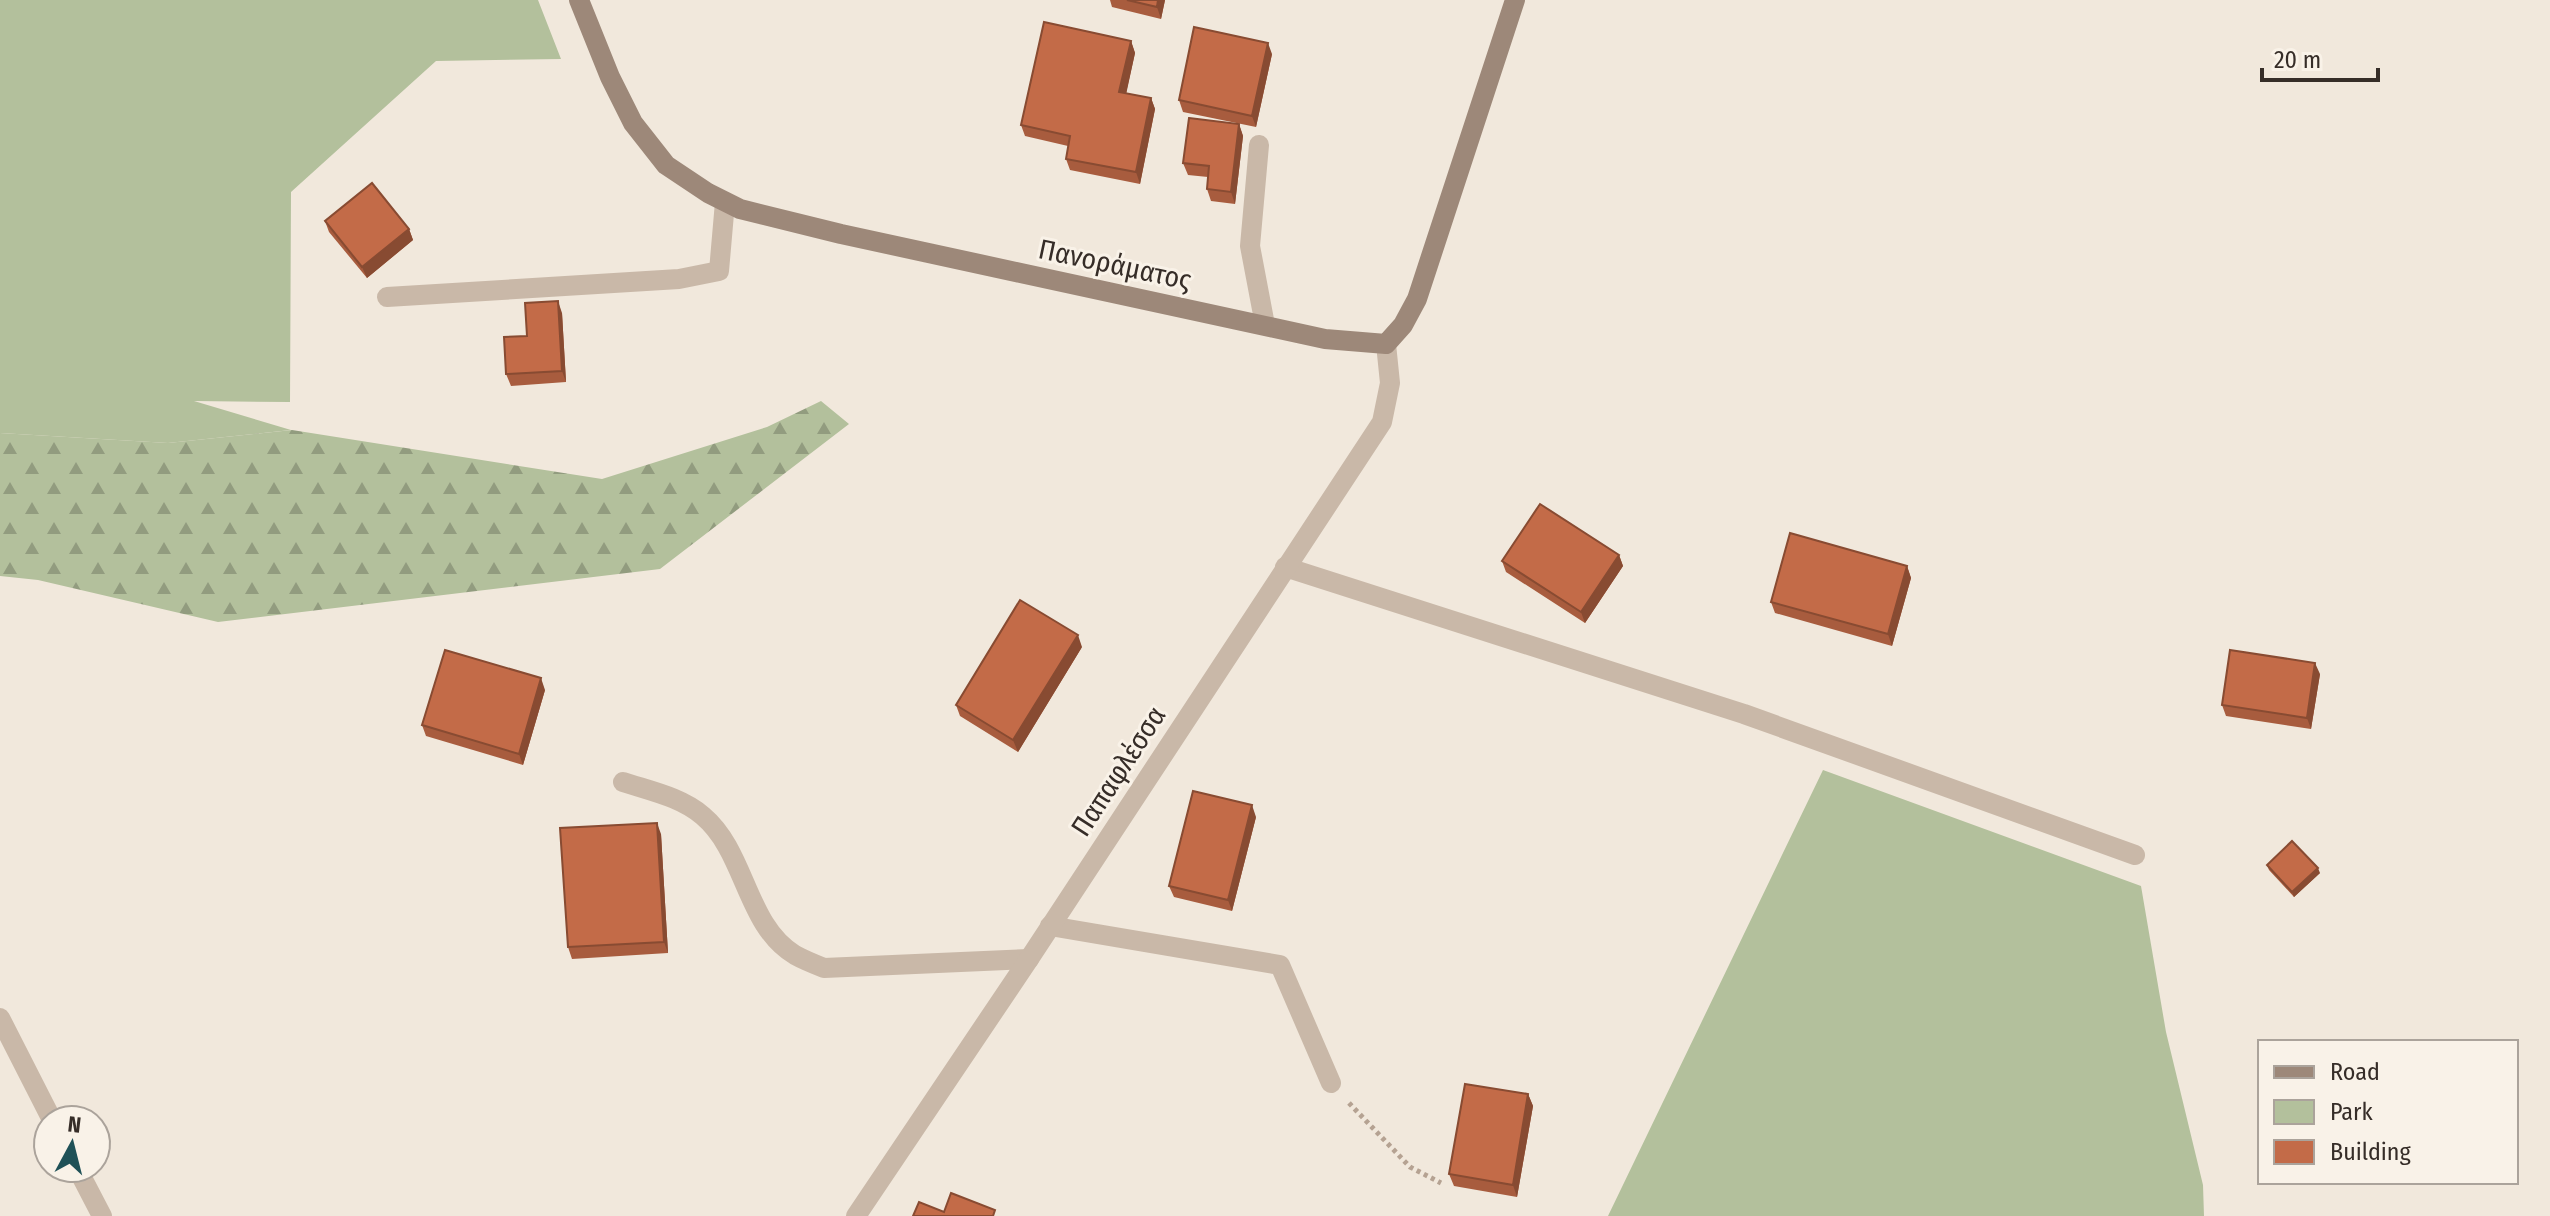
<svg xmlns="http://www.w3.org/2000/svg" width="2550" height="1216" font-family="'Fira Sans Condensed',sans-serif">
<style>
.green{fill:#b3c09c}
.forest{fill:url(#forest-firs)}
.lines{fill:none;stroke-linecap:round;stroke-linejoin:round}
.path{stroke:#b5a292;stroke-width:5;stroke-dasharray:4 4;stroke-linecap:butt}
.minor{stroke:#c9b8a8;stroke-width:20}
.tertiary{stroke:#c9b8a8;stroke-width:20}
.secondary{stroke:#9d8879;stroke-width:20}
.wall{fill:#a85c3e}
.shaded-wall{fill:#884b32}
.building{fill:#c36b48;stroke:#884b32;stroke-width:2}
.labels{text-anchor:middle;stroke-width:6;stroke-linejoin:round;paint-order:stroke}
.street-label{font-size:28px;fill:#362d28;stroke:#f9f2e8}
</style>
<defs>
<pattern id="forest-firs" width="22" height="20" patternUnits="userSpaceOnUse" patternTransform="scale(2)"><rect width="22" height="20" fill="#b3c09c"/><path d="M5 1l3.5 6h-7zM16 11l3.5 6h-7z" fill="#929c7f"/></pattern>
</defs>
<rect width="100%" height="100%" fill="#f1e8dc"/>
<!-- green -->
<path class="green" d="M0,0H538L561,59L436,61L291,192L290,402L194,401L291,430L168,443L0,433Z
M1823,770L2141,886L2166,1032L2203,1185L2204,1216H1608Z"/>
<!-- forest -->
<path class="forest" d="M821,401L849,424L660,569L218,622L38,580L0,576V433L168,443L292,430L602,479L767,427Z"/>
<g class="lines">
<!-- path -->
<path class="path" d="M1349,1103L1410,1167L1441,1183"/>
<!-- minor -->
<path class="minor" d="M1259,145L1250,246L1265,325
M387,297L679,279L719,271L725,202
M1285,567L1744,714L2135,855
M623,782C650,791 681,797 703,816C746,852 746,926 795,955C804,960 814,964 824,968L1029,959
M1050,926L1280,965L1331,1083"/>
<!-- tertiary -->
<path class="tertiary" d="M0,1018L52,1120
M77,1168L102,1216
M856,1216L1029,959L1382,422L1390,383L1386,344"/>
<!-- secondary -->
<path class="secondary" d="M579,0L610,77L633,123L666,165L708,193L740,209L841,234L1325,339L1386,344L1403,325L1417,299L1515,0"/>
</g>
<!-- wall -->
<path class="wall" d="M1110,0H1165L1161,19L1112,7Z
M1131,41L1135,53L1126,93L1151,98L1155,109L1140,184L1070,170L1066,159L1068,146L1025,136L1021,125Z
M1272,54L1256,127L1183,112L1179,100Z
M1239,124L1243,136L1235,204L1211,201L1207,189L1208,177L1188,175L1183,163Z
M325,221L409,229L413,240L367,278L329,232Z
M562,313L566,382L511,386L506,374L527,336Z
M1619,555L1623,566L1585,623L1506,572L1502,561Z
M1907,566L1911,578L1892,646L1775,613L1771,602Z
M1082,647L1018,752L960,716L956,705Z
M2320,674L2311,729L2226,716L2222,705Z
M545,690L523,765L426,736L422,725Z
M1256,817L1232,911L1174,897L1169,886Z
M661,834L668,953L572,959L568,947Z
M2267,865L2320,873L2294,897L2269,870Z
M1528,1094L1533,1106L1517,1197L1454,1186L1449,1174Z"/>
<!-- shaded-wall -->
<path class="shaded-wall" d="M1158,0H1165L1161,19L1157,7Z
M1131,41L1135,53L1124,104L1119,92Z
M1268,43L1272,54L1256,127L1252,116Z
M1151,98L1155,109L1140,184L1136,172Z
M1239,124L1243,136L1235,204L1231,192Z
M409,229L413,240L367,278L362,267Z
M558,301L562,313L566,382L562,371Z
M1619,555L1623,566L1585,623L1581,612Z
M1907,566L1911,578L1892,646L1888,634Z
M1078,635L1082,647L1018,752L1013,740Z
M2315,663L2320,674L2311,729L2307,718Z
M541,678L545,690L523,765L519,754Z
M1252,805L1256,817L1232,911L1228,900Z
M657,823L661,834L668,953L664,942Z
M2318,868L2320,873L2294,897L2292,892Z
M1528,1094L1533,1106L1517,1197L1513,1185Z"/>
<!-- building -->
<path class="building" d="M1127,0H1158L1157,7Z
M1044,22L1131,41L1119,92L1151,98L1136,172L1066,159L1070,136L1021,125Z
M1194,27L1268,43L1252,116L1179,100Z
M1189,118L1239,124L1231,192L1207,189L1209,166L1183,163Z
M372,183L409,229L362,267L325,221Z
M558,301L562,371L506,374L504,337L527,336L525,303Z
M1540,504L1619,555L1581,612L1502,561Z
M1790,533L1907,566L1888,634L1771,602Z
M1020,600L1078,635L1013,740L956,705Z
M445,650L541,678L519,754L422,725Z
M2230,650L2315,663L2307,718L2222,705Z
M1193,791L1252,805L1228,900L1169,886Z
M657,823L664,942L568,947L560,828Z
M2292,841L2318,868L2292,892L2267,865Z
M1465,1084L1528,1094L1513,1185L1449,1174Z
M951,1193L995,1210L993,1216H913L919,1202L944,1212Z"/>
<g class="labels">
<!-- street labels -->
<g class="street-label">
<text transform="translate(1115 264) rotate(12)" y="10">Πανοράματος</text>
<text transform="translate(1118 771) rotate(-57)" y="10">Παπαφλέσσα</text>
</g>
</g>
<!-- legend -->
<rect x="2258" y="1040" width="260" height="144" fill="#f9f2e8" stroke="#aba39b" stroke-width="2"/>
<rect x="2274" y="1066" width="40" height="12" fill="#9d8879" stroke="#aba39b" stroke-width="2"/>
<text x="2330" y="1080" font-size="24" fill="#362d28">Road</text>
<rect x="2274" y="1100" width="40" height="24" fill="#b3c09c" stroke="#aba39b" stroke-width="2"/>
<text x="2330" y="1120" font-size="24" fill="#362d28">Park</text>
<rect x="2274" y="1140" width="40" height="24" fill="#c36b48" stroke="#aba39b" stroke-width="2"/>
<text x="2330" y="1160" font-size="24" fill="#362d28">Building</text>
<!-- north arrow -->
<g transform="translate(72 1144) rotate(7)"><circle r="38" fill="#f9f2e8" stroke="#aba39b" stroke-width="2"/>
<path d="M0-6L14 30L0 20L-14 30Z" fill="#1f5157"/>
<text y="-12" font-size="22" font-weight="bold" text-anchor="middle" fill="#362d28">N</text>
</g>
<!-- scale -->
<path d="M2262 68v12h116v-12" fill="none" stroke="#362d28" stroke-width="4"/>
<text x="2274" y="68" font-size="24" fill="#362d28" stroke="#f9f2e8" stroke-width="6" paint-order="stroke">20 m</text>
</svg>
